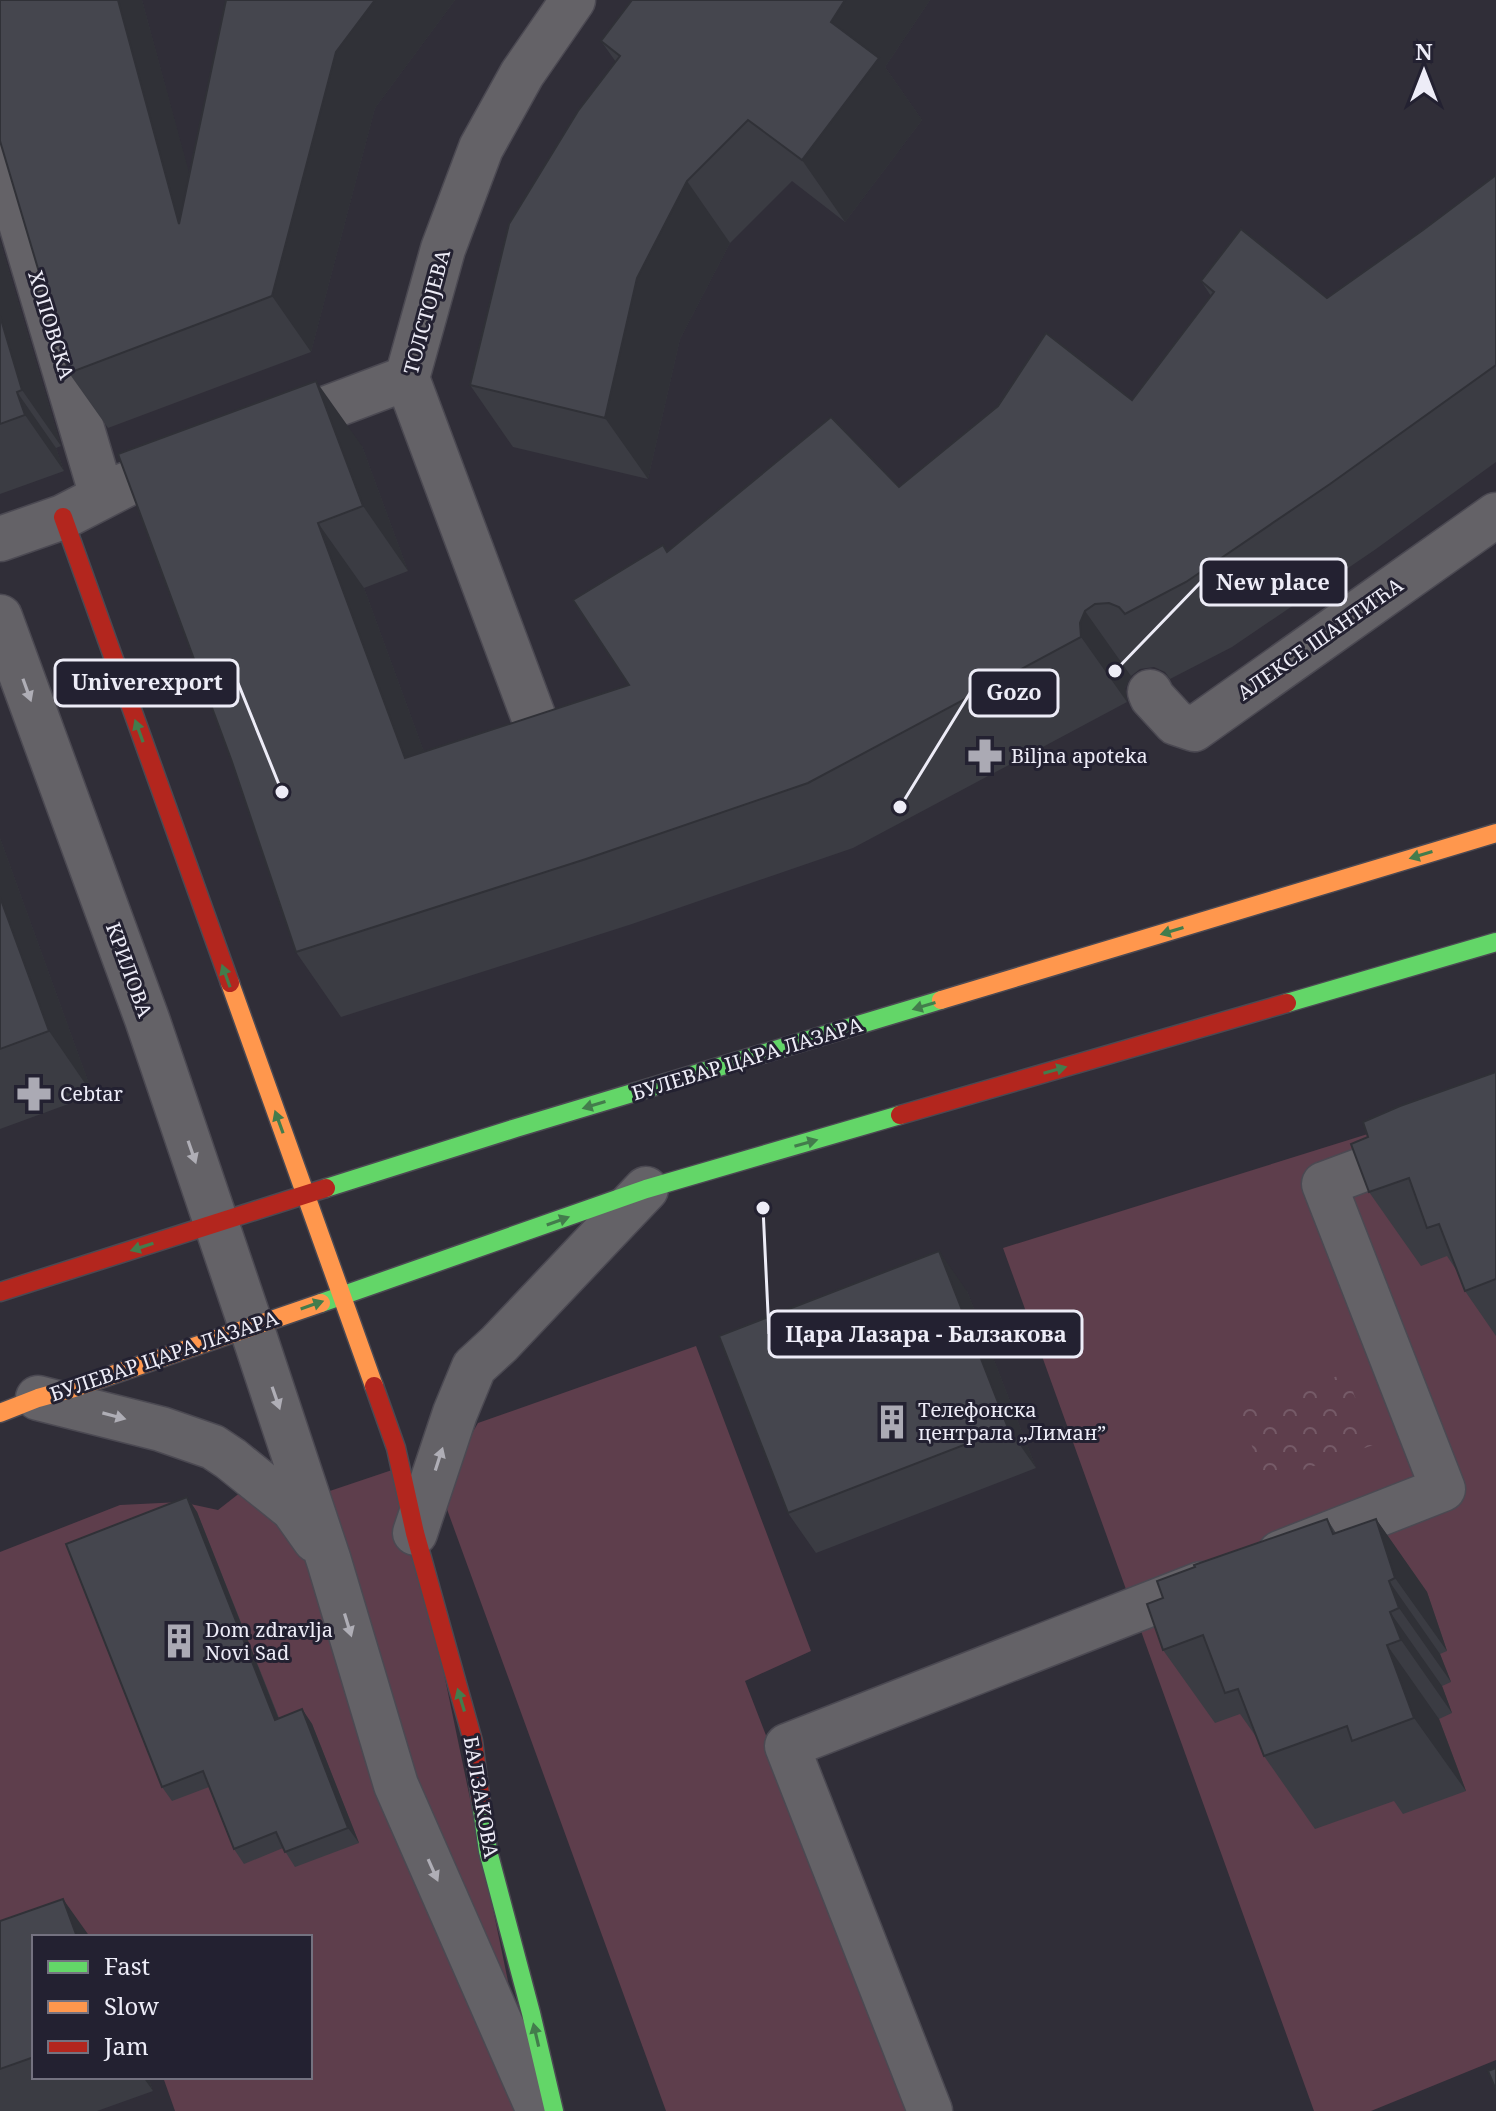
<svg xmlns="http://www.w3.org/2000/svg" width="1496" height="2111" font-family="'Noto Serif',serif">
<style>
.green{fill:#5e3e4c}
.park{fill:url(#park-crowns)}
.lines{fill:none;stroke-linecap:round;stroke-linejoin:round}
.street-casing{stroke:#4b4952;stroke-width:47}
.fast-casing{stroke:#4b4952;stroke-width:21}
.slow-casing{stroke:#4b4952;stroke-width:21}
.jam-casing{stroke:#4b4952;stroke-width:21}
.street{stroke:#646267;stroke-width:44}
.fast{stroke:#63d668;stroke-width:18}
.slow{stroke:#ff974d;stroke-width:18}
.jam{stroke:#b3261e;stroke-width:18}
.wall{fill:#3b3c43}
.shaded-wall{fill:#303137}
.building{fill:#45464e;stroke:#303137;stroke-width:2}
.oneway{fill:#afaeb6}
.oneway2{fill:#437c4c}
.labels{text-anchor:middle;stroke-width:6;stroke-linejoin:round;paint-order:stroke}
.street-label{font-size:20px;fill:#edecf7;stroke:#232131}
.poi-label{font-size:20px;fill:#edecf7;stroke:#232131;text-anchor:start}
.leader{fill:none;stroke:#edecf7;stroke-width:3}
.callout-dot{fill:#edecf7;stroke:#232131;stroke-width:3}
.callout{fill:#232131;stroke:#edecf7;stroke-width:3}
.callout-label{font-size:22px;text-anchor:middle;font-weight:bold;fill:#edecf7}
</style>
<defs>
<pattern id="park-crowns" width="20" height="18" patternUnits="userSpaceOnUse" patternTransform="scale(2)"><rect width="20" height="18" fill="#5e3e4c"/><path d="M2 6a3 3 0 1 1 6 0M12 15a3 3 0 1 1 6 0" fill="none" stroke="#755a67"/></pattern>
</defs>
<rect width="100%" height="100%" fill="#302e38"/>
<!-- green -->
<path class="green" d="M1496,1094V2060L1371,2111H1314L1003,1248Z
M696,1346L811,1651L745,1681L911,2111H666L444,1501L455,1463L478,1423Z
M401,1467L535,2111H175L163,2077H310V1937H34L0,1952V1552L120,1505L181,1502L218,1510L241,1492L309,1498Z"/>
<!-- park -->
<path class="park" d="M1346,1373L1373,1445L1266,1483L1239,1412Z"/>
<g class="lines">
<!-- street casing -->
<g class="street-casing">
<path id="street" d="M0,153L102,496
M277,427L407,378
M0,539L63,517L125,485L186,462
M0,617L147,1019L251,1326L329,1561L396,1785L539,2111
M1150,692L1152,697L1176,723L1194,729L1496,515
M538,729L407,378L443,249L481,148L522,74L573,0
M38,1398L161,1429L213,1447L231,1459L293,1509L315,1540
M415,1533L455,1413L474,1367L499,1344L646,1189
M1280,1553L1443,1489L1324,1184L1418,1149
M930,2111L787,1746L1201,1584"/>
</g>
<!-- fast casing -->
<g class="fast-casing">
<path id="fast" d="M1287,1003L1496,942
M326,1188L516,1128L941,1000
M321,1303L646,1189L900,1115
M481,1802L488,1851L531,2013L554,2111"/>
</g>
<!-- slow casing -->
<g class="slow-casing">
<path id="slow" d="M230,983L374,1386
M941,1000L1496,833
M0,1413L38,1398L74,1388L321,1303"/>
</g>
<!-- jam casing -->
<g class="jam-casing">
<path id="jam" d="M63,517L230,983
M900,1115L1287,1003
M0,1292L326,1188
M374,1386L396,1448L415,1533L473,1741L481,1802"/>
</g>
<!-- street -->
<use href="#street" class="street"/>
<!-- fast -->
<use href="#fast" class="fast"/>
<!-- slow -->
<use href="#slow" class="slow"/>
<!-- jam -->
<use href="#jam" class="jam"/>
</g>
<!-- wall -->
<path class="wall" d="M0,0H142L189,174L226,0H455L375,108L311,352L108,428L69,373Z
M632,0H930L885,67L922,120L845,222L792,181L730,243L680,339L648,479L513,447L470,385L616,62L601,41Z
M1496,175V462L1376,549L1232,647L1170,679L1165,672L1154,667L1140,669L1131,676L1125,688L1127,702L853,848L632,924L341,1017L296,952L231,759L118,454L362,446L408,571L364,588L424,752L629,685L668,551L899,487L1132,400L1211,296L1201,281L1327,298L1423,230Z
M0,241L61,446L56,448L64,471L0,494Z
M0,838L93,1095L0,1129Z
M1496,1072V1336L1465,1291L1457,1271L1447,1256L1421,1266L1369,1192L1368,1137Z
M967,1291L1036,1468L816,1553L788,1513Z
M187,1497L197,1512L279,1718L302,1709L312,1724L359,1843L295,1867L283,1848L244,1864L234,1849L209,1787L172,1801L162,1787Z
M1327,1519L1336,1533L1376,1519L1427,1592L1447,1651L1440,1654L1451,1682L1442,1686L1452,1713L1439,1719L1466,1791L1403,1814L1394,1801L1315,1829L1264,1756L1257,1738L1240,1714L1215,1723L1163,1650V1598Z
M0,1921L34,1937V2077H148L153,2091L97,2111H0Z"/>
<!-- shaded-wall -->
<path class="shaded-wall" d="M118,0H142L218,279L179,224Z
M375,0H455L375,108L311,352L272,296L336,52Z
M845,0H930L885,67L922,120L845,222L802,160L831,22Z
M687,181L730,243L680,339L648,479L605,418L637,278Z
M0,241L61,446L22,390L0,316Z
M316,381L362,446L408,571L363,506Z
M17,392L56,448L64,471L25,415Z
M318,523L364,588L450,823L405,758Z
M1085,611L1131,676L1125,688L1127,702L1081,637L1080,623Z
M0,838L93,1095L49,1031L0,897Z
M939,1251L967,1291L1036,1468L1008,1428Z
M187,1497L197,1512L285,1735L275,1720Z
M1376,1519L1427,1592L1447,1651L1395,1578Z
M1389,1581L1440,1654L1451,1682L1399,1608Z
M1390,1612L1442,1686L1452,1713L1401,1640Z
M1387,1645L1439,1719L1466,1791L1414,1718Z
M302,1709L312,1724L359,1843L348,1828Z
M63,1899L90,1937H77Z
M143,2077H148L153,2091Z"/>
<!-- building -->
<path class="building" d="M0,0H118L179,224L226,0H375L336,52L272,296L69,373L0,141Z
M632,0H845L831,22L879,58L802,160L748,120L687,181L637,278L605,418L470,385L509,224L578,111L620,56L601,41Z
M1496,175V365L1330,484L1186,582L1125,614L1119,607L1109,603L1095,604L1085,611L1080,623L1081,637L808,783L586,859L296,952L231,759L118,454L316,381L363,506L318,523L405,758L629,685L573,600L663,545L667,552L831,417L899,487L998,406L1046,333L1132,400L1214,292L1201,281L1241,229L1327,298L1423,230Z
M0,316L22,390L17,392L25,415L0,424Z
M0,897L49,1031L0,1049Z
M1496,1072V1279L1465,1291L1439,1224L1427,1228L1409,1178L1369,1192L1351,1144L1368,1137L1363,1122L1400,1106Z
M939,1251L1008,1428L788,1513L719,1336Z
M187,1497L275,1720L302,1709L348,1828L285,1852L276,1832L234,1849L203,1771L162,1787L66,1544Z
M1327,1519L1333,1534L1376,1519L1395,1578L1389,1581L1399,1608L1390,1612L1401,1640L1387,1645L1414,1718L1352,1741L1347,1726L1264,1756L1238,1689L1225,1693L1203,1635L1163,1650L1147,1604L1163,1598L1157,1581L1195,1567L1194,1565Z
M63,1899L77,1937H34V2057L0,2069V1921Z
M1496,2068V2090L1488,2071Z"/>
<!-- one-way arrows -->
<defs><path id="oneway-solid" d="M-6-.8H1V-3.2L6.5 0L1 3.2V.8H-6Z" transform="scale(2)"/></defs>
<g class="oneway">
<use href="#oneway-solid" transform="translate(27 690) rotate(70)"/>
<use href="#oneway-solid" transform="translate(192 1152) rotate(71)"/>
<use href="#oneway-solid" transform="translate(276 1398) rotate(71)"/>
<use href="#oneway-solid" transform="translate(114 1416) rotate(15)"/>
<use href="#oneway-solid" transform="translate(439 1459) rotate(-72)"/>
<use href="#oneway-solid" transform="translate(348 1625) rotate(73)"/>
<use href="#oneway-solid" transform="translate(433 1870) rotate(66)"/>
</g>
<g class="oneway2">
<use href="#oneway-solid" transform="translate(139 731) rotate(-110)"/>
<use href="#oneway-solid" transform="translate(1421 855) rotate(163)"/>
<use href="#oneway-solid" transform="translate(1172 931) rotate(163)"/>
<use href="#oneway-solid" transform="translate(226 976) rotate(-110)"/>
<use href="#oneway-solid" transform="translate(924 1006) rotate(163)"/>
<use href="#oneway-solid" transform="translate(1055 1070) rotate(-16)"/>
<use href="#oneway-solid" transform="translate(594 1105) rotate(163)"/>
<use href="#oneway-solid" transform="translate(279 1122) rotate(-110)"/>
<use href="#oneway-solid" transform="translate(806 1143) rotate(-16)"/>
<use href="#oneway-solid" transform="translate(558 1221) rotate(-20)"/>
<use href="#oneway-solid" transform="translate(142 1247) rotate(162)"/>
<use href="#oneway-solid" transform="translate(312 1305) rotate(-19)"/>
<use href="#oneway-solid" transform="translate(461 1700) rotate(-107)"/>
<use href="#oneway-solid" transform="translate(536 2035) rotate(-103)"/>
</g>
<!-- icons -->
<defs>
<g id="pharmacy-bare" transform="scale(2.76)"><path d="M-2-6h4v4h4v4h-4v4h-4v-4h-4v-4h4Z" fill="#abaab4" stroke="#232131" stroke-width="2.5" paint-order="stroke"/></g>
<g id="building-bare" transform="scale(2.76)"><path d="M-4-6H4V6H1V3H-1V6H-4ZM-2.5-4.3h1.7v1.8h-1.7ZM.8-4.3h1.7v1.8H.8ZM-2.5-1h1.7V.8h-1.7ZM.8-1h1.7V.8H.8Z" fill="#abaab4" stroke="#232131" stroke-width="2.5" paint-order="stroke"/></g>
</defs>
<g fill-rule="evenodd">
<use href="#pharmacy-bare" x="985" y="756"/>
<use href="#pharmacy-bare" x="34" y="1094"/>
<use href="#building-bare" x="892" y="1422"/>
<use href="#building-bare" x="179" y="1641"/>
</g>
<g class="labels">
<!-- street labels -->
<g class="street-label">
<text transform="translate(427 312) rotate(-75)" y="7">ТОЛСТОЈЕВА</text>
<text transform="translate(51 325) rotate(73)" y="7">ХОПОВСКА</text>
<text transform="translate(1320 639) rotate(-35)" y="7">АЛЕКСЕ ШАНТИЋА</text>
<text transform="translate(129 970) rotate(70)" y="7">КРИЛОВА</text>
<text transform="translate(747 1059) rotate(-17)" y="7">БУЛЕВАР ЦАРА ЛАЗАРА</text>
<text transform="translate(164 1356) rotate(-19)" y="7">БУЛЕВАР ЦАРА ЛАЗАРА</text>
<text transform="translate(481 1797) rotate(80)" y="7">БАЛЗАКОВА</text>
</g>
<!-- poi labels -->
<g class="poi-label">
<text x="1011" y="763">Biljna apoteka</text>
<text x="60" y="1101">Cebtar</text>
<text x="918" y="1417">Телефонска<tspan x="918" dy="23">централа „Лиман”</tspan></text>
<text x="205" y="1637">Dom zdravlja<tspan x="205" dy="23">Novi Sad</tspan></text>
</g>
</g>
<!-- callouts -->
<path class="leader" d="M1115 671L1201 582M282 792L238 683M900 807L970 693M763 1208L769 1334"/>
<g class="callout-dot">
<circle cx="1115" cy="671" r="8"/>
<circle cx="282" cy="792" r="8"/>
<circle cx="900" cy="807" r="8"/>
<circle cx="763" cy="1208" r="8"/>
</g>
<g class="callout">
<rect x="1201" y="559" width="145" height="46" rx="8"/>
<rect x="55" y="660" width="183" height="46" rx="8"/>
<rect x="970" y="670" width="88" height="46" rx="8"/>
<rect x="769" y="1311" width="313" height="46" rx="8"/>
</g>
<g class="callout-label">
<text x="1273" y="590">New place</text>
<text x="147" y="690">Univerexport</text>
<text x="1014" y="700">Gozo</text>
<text x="926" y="1342">Цара Лазара - Балзакова</text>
</g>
<!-- legend -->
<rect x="32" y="1935" width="280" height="144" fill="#232131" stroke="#747280" stroke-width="2"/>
<rect x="48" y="1961" width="40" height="12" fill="#63d668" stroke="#747280" stroke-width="2"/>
<text x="104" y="1975" font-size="24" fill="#edecf7">Fast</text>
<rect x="48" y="2001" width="40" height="12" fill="#ff974d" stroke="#747280" stroke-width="2"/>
<text x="104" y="2015" font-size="24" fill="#edecf7">Slow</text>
<rect x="48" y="2041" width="40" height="12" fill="#b3261e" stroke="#747280" stroke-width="2"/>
<text x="104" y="2055" font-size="24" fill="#edecf7">Jam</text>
<!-- north arrow -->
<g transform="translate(1424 72)" stroke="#232131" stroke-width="6" paint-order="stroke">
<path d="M0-6L14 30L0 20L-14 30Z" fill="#edecf7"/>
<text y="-12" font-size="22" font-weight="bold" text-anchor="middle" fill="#edecf7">N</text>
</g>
</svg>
